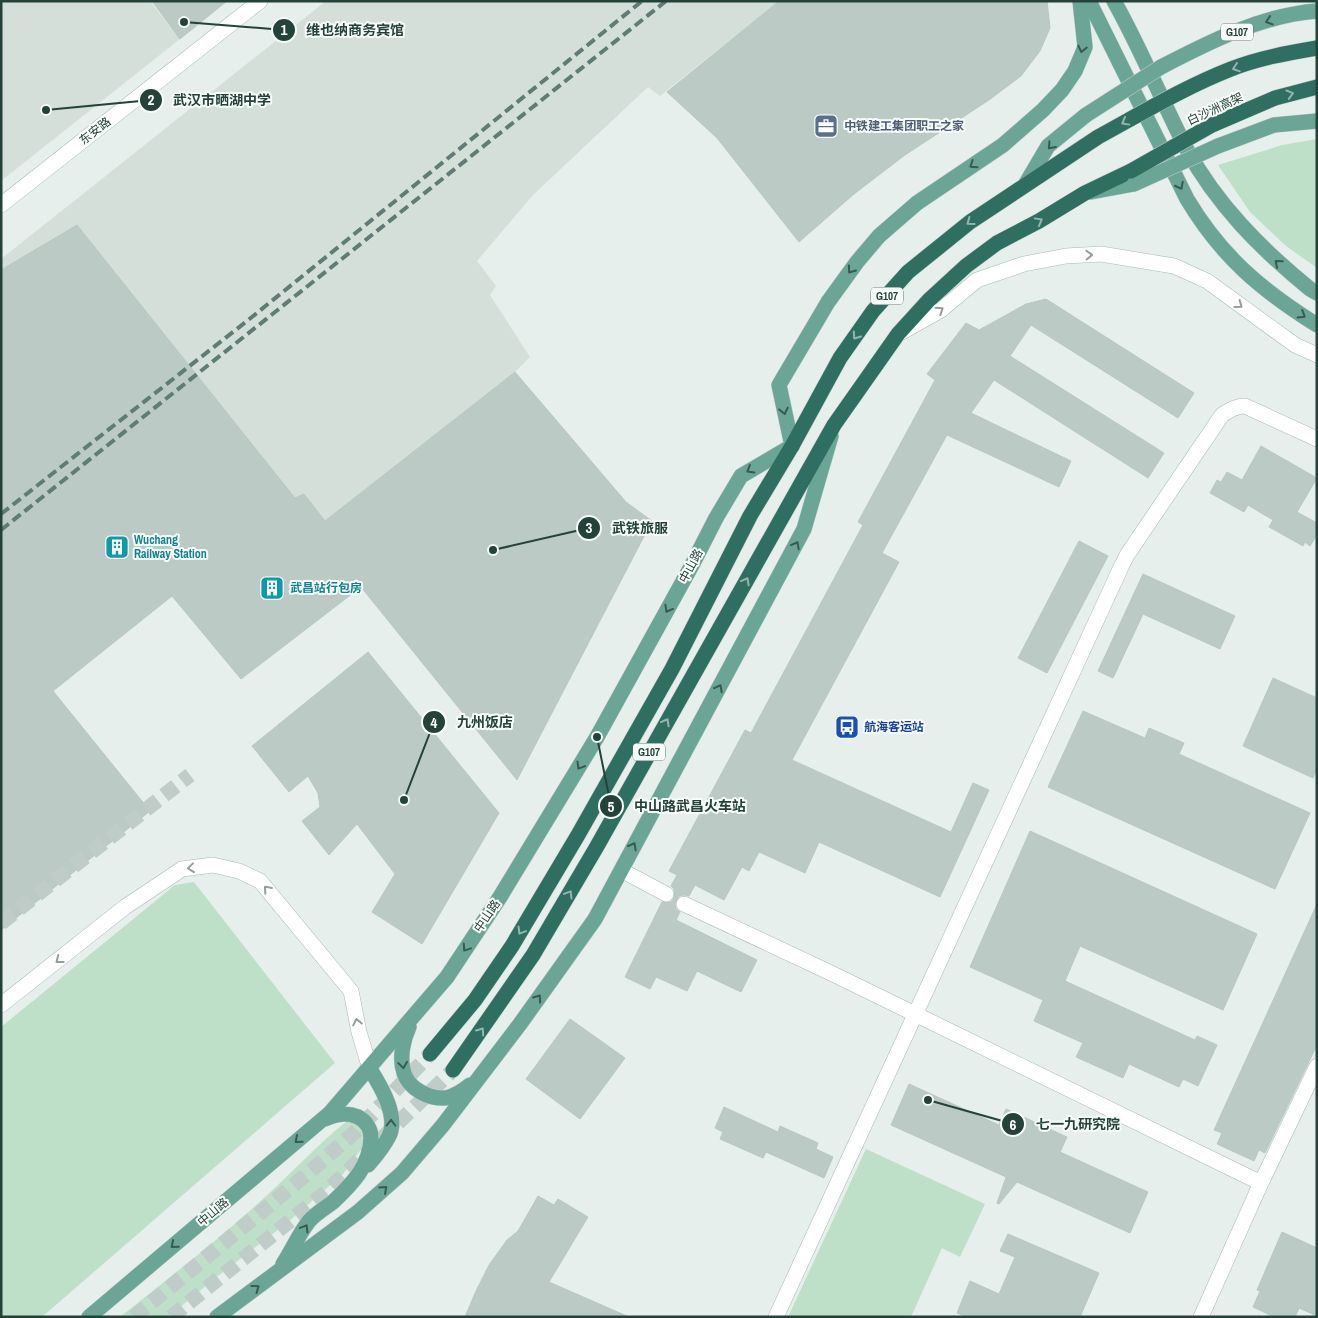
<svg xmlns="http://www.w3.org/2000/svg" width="1318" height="1318" font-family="'Archivo Narrow','Noto Sans SC',sans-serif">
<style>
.built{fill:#d4dfda}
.green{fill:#bfe0c8}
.building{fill:#bbcac4;stroke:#b8c9c2}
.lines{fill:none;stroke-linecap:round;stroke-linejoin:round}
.street-tunnel{stroke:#bfccc8;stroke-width:15;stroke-dasharray:15 8;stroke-linecap:butt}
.highway-tunnel{stroke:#bfccc8;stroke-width:15;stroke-dasharray:15 8;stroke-linecap:butt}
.street-casing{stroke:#a8b8b2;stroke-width:16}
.secondary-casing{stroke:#a4bbb3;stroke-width:16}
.primary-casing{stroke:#c2cac8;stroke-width:16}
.highway-casing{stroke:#c2cac8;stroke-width:16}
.street{stroke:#fff;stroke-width:15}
.secondary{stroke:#fff;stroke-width:15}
.primary{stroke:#6aa596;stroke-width:15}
.highway{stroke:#2f6f62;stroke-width:15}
.rail{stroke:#5f7d75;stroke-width:4;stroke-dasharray:10 5;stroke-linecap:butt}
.primary-bridge-casing{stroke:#c2cac8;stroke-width:16;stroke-linecap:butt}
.highway-bridge-casing{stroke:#c2cac8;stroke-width:16;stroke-linecap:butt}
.primary-bridge{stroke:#6aa596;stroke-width:15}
.highway-bridge{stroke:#2f6f62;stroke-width:15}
.oneway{stroke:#365b51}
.oneway2{stroke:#93b5ae}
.oneway3{stroke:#92a09c}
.labels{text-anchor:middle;stroke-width:4;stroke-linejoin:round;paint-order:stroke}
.shield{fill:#f7fbf9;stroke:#637a73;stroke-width:1}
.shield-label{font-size:11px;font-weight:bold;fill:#24423a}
.street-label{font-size:12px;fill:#24423a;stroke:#f7fbf9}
.service-label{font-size:12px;font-weight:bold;fill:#4e5e75;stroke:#f7fbf9;text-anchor:start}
.culture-label{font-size:12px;font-weight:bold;fill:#0d838f;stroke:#f7fbf9;text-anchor:start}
.transit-label{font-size:12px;font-weight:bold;fill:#164399;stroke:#f7fbf9;text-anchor:start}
.leader{fill:none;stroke:#24423a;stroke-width:2}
.callout-dot{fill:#24423a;stroke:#f7fbf9;stroke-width:2}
.mark-label{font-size:15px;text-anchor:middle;font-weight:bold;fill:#fff}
.callout-label{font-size:14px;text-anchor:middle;font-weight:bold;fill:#24423a;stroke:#f7fbf9;stroke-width:4;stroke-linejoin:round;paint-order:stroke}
</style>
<rect width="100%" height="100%" fill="#e6efeb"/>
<!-- built -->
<path class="built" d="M1,1H150L180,39L1,181Z
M326,1H779L660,96L648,87L533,195L477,261L496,286L490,295L530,357L515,372L325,521L295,498L1,732V259Z"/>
<!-- green -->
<path class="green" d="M1317,139V268L1286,246L1250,212L1218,165L1282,145Z
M194,882L335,1063L42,1317H1V1027L175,885Z
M347,1121L357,1125L362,1131L365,1137V1144L343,1174L287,1223L218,1276L168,1317H120C169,1278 219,1239 265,1197C293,1172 318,1144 347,1121Z
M866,1149L985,1204L960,1257L942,1248L911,1317H788Z"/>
<!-- building -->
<path class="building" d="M152,1H227L180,39Z
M779,1H1047L1050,28L1040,51L1021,76L989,100L905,155L854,194L799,242L717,138L667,92Z
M77,225L295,498L304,494L325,521L515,372L626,502L652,521L517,780L361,587L241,679L172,596L53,691L150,811L1,930V270Z
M1046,299L1194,393L1178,418L1031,325L1010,356L1164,453L1148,478L994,380L971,413L1071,461L1059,487L947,435L882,553L899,562L792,760L951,832L973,783L989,790L940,897L819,842L805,873L759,852L749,871L742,867L724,900L695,885L689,896L684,895L679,896L675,904L676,909L680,912L676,920L757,960L741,992L697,971L687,991L656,977L650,989L625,977L662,902H671L674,898V889L671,886L677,875L669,871L745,730L751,733L863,525L858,522L935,380L927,374L966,323L979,330L1026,304Z
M1261,446L1317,478L1297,512L1317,523V535L1310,546L1305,542L1303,546L1269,527L1273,520L1248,505L1244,512L1210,493L1217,480L1221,482L1227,472L1242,480Z
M1079,541L1108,556L1047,673L1018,658Z
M1143,574L1235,616L1220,649L1143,614L1113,678L1098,671Z
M368,652L499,813L422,944L372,912L395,874L357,824L329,855L302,821L320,807L318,793L308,776L289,792L252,746Z
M1273,678L1317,698V769L1313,778L1243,746Z
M1083,711L1145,738L1149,728L1184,743L1179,754L1310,813L1275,889L1048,787Z
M1030,831L1257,934L1223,1010L1080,946L1065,981L1195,1040L1197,1036L1217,1045L1198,1086L1183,1079L1179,1087L1129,1064L1123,1078L1076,1057L1083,1043L1034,1021L1043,1000L970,967Z
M1317,904V1045L1265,1153L1259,1150L1254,1161L1217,1144L1222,1133L1214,1130Z
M570,1019L625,1058L580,1119L526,1079Z
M909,1084L999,1125L1006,1109L1067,1137L1060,1152L1148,1192L1130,1233L1017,1182L999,1204L997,1203L1006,1177L891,1125Z
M724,1107L778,1132L780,1126L818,1143L816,1149L833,1157L824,1178L766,1152L763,1158L720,1139L723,1132L715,1128Z
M538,1196L554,1205L558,1199L588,1217L549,1282L629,1317H465L476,1291L489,1265L507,1240L518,1231Z
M1282,1232L1317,1248V1316L1299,1308L1295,1317H1274L1253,1307L1260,1291L1257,1290Z
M1008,1234L1099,1273L1080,1317H967L957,1313L970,1281L999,1294L1015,1257L1000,1251Z"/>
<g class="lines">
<!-- street-tunnel -->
<path class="street-tunnel" d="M1,923L190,775"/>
<!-- highway-tunnel -->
<path class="highway-tunnel" d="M134,1317L313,1169L356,1131L430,1054
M171,1317L327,1191L453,1070"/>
<!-- street casing -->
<g class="street-casing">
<path id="street" d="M621,870L666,894
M684,904L833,974L1261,1183L1201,1317
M1,1005L125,907L182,869L213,865L239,871L260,881L351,991L359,1032L370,1069
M1261,1183L1317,1066
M776,1317L1122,565L1127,555L1222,415C1230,410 1236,406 1245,406L1317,439"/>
</g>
<!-- secondary casing -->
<g class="secondary-casing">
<path id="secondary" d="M1,205L260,1
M902,332L941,310L977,280L1024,264L1066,256L1101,254L1174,266L1207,281L1295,345L1317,355"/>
</g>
<!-- primary casing -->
<g class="primary-casing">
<path id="primary" d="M1089,1L1187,199C1221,256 1261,290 1317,325
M1114,1C1141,49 1161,99 1186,148C1217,205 1261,249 1310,289L1317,293
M1161,67C1209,42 1262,15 1317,11
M1218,146L1274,125L1317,121
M1025,185L1048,146L1086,115
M1091,192L1134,184
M409,1027C403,1040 399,1058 404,1073C409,1089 429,1099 445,1098C453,1097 464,1090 470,1085
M368,1165C376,1156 384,1146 389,1136C399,1116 380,1085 370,1069
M283,1264C292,1250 299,1234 309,1221C315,1214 325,1208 333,1202C352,1184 370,1166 371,1138C371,1129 366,1121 358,1117C346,1112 336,1114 325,1119
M89,1317L330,1113L447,977L500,897L597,737L692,565L716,518L741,476L792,446L779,385L828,302L857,262L879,236L917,203L1003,145L1043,110L1062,90L1075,71L1085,47L1080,1
M217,1317L358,1212L402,1173L443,1125L520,1024L595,919L804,529L831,436"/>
</g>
<!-- highway casing -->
<g class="highway-casing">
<path id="highway" d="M1212,125L1275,98L1317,87
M430,1054L475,1000L512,946L578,835L672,669L750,516L792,446L840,358L873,311L908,272L970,222L1098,137
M453,1070L533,955L596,848L834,425L898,334L929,300L966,266L997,243L1039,221L1085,193L1131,171"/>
</g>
<!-- street -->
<use href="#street" class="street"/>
<!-- secondary -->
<use href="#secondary" class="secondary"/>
<!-- primary -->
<use href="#primary" class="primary"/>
<!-- highway -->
<use href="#highway" class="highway"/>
<!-- rail -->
<path class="rail" d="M1,514L247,321L642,1
M1,530L666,1"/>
<!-- primary-bridge casing -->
<g class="primary-bridge-casing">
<path id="primary-bridge" d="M1086,115L1161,67
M1134,184L1218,146"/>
</g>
<!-- highway-bridge casing -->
<g class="highway-bridge-casing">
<path id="highway-bridge" d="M1098,137C1142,113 1185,87 1231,69C1259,58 1288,53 1317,48
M1131,171L1212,125"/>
</g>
<!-- primary-bridge -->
<use href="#primary-bridge" class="primary-bridge"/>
<!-- highway-bridge -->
<use href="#highway-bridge" class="highway-bridge"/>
</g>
<!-- one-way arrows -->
<defs><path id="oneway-chevron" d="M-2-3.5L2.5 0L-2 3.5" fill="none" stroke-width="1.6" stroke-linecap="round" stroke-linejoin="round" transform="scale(1.25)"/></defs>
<g class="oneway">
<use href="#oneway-chevron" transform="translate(1269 21) rotate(162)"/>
<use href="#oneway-chevron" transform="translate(1082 49) rotate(103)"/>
<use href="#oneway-chevron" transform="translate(1051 146) rotate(132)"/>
<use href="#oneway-chevron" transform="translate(973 165) rotate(146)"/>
<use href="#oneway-chevron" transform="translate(1180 186) rotate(63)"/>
<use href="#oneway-chevron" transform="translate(1278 263) rotate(-140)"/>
<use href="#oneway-chevron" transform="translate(851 270) rotate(126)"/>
<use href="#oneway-chevron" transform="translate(1302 315) rotate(32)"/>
<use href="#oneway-chevron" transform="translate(784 411) rotate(78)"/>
<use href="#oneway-chevron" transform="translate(750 470) rotate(149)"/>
<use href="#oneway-chevron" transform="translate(796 545) rotate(-62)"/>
<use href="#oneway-chevron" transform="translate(668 609) rotate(119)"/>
<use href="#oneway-chevron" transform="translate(719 688) rotate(-62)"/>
<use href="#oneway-chevron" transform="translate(580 766) rotate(121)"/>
<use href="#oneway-chevron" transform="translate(633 846) rotate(-62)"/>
<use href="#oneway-chevron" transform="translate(466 948) rotate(124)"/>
<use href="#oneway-chevron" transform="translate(538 998) rotate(-54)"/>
<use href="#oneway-chevron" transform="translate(403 1065) rotate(82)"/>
<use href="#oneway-chevron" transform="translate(391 1123) rotate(-90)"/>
<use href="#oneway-chevron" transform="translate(298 1140) rotate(140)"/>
<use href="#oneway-chevron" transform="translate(384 1189) rotate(-42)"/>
<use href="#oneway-chevron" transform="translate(305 1228) rotate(-59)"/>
<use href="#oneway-chevron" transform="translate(174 1245) rotate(140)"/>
<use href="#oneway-chevron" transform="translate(256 1288) rotate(-36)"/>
</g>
<g class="oneway2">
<use href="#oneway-chevron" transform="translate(1236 68) rotate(161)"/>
<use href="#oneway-chevron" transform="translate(1290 94) rotate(-16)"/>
<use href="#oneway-chevron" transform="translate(1125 122) rotate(151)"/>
<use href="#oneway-chevron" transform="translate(1039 221) rotate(-29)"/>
<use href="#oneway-chevron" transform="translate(970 222) rotate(144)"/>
<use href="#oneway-chevron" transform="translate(856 336) rotate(125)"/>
<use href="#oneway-chevron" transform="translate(746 581) rotate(-61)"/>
<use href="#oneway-chevron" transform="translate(666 722) rotate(-61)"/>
<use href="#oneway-chevron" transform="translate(569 894) rotate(-59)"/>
<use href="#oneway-chevron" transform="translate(521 931) rotate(121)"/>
<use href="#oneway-chevron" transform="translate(481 1031) rotate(-55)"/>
</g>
<g class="oneway3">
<use href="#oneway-chevron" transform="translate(1089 255) rotate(-2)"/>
<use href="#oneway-chevron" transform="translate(1239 305) rotate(36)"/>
<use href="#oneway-chevron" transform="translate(940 310) rotate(-34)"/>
<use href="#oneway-chevron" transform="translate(191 868) rotate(173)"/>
<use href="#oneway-chevron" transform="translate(267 889) rotate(-131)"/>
<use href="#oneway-chevron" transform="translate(59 960) rotate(142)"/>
<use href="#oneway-chevron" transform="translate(357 1022) rotate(-102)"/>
</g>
<!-- icons -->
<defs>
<g id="office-square" transform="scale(1.25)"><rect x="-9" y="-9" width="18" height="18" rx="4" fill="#5c6f8a" stroke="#f7fbf9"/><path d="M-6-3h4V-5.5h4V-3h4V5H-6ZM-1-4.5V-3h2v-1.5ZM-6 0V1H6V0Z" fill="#fff"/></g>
<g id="building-square" transform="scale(1.25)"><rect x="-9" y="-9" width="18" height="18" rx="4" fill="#0f9aa8" stroke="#f7fbf9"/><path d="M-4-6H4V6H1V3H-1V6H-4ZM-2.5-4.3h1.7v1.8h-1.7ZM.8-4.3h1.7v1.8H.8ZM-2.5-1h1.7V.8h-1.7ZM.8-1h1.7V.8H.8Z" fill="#fff"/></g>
<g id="bus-square" transform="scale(1.25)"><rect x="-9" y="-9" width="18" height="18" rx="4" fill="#1a4fb4" stroke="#f7fbf9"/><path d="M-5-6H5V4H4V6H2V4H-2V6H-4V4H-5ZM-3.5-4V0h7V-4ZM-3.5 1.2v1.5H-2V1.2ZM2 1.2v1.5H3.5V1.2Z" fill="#fff"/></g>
</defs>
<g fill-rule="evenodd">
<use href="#office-square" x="826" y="126"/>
<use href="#building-square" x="117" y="547"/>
<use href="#building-square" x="272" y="588"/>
<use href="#bus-square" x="847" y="727"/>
</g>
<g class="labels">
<!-- shield labels -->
<g class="shield">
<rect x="1221" y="23.5" width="32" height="17" rx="4"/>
<rect x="871" y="287.5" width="32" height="17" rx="4"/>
<rect x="633" y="743.5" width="32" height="17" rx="4"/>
</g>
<g class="shield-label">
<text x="1237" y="36">G107</text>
<text x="887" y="300">G107</text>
<text x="649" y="756">G107</text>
</g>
<!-- street labels -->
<g class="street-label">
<text transform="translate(1215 109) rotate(-25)" y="4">白沙洲高架</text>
<text transform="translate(95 131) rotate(-38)" y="4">东安路</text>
<text transform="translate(691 566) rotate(-62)" y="4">中山路</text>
<text transform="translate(487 916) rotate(-56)" y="4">中山路</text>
<text transform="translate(213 1212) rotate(-40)" y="4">中山路</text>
</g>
<!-- service labels -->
<g class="service-label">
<text x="844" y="130">中铁建工集团职工之家</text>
</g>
<!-- culture labels -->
<g class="culture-label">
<text x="134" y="544">Wuchang<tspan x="134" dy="14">Railway Station</tspan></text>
<text x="290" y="592">武昌站行包房</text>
</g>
<!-- transit labels -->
<g class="transit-label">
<text x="864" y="731">航海客运站</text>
</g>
</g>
<!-- callouts -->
<path class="leader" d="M184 22L284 30M46 110L151 100M493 550L589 528M404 800L434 722M597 737L611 806M928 1100L1013 1124"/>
<g class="callout-dot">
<circle cx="184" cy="22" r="5"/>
<circle cx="46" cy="110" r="5"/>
<circle cx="493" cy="550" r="5"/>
<circle cx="404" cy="800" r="5"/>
<circle cx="597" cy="737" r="5"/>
<circle cx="928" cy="1100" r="5"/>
<circle cx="284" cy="30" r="12"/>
<circle cx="151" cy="100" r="12"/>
<circle cx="589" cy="528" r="12"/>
<circle cx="434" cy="722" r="12"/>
<circle cx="611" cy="806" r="12"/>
<circle cx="1013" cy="1124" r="12"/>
</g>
<g class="mark-label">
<text x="284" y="35">1</text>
<text x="151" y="105">2</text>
<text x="589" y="533">3</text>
<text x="434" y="728">4</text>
<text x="611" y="812">5</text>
<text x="1013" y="1130">6</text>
</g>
<g class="callout-label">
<text x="355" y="35">维也纳商务宾馆</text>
<text x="222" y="105">武汉市晒湖中学</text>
<text x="640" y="533">武铁旅服</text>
<text x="485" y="727">九州饭店</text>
<text x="690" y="811">中山路武昌火车站</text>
<text x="1078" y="1129">七一九研究院</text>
</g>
<!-- border -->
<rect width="1318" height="1318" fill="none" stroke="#24423a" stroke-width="5"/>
</svg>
